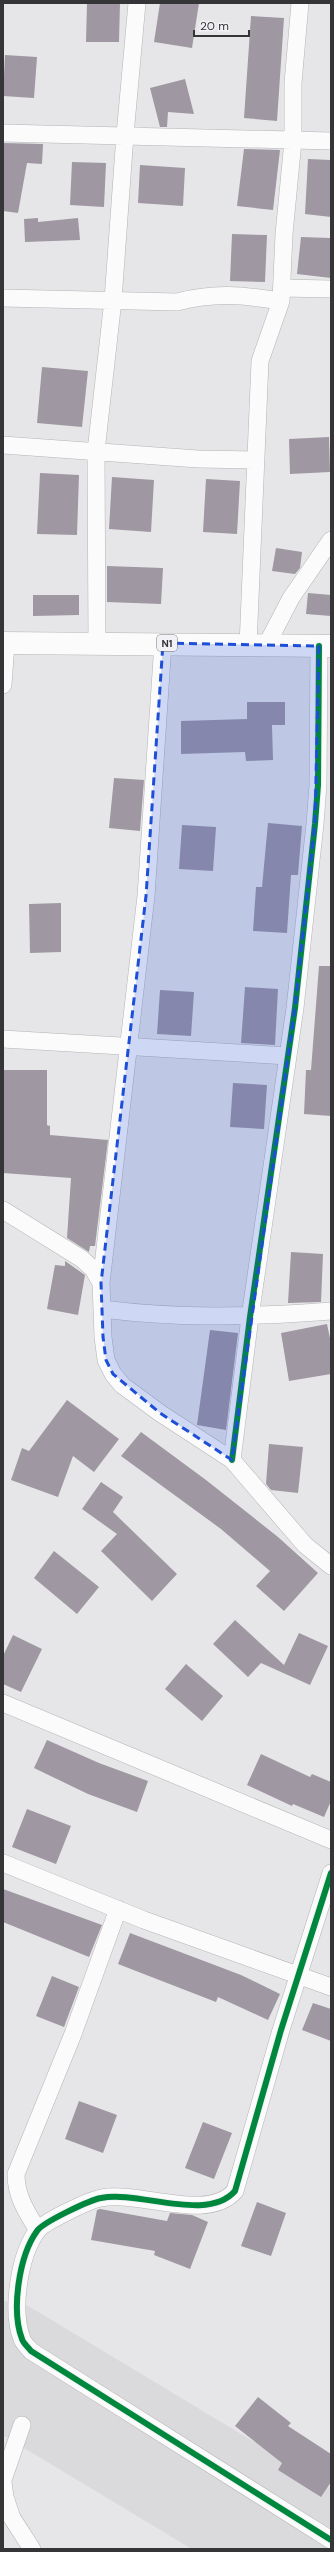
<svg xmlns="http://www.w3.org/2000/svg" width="334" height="2552" font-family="'DM Sans',sans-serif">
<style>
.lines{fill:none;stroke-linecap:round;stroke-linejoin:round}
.runway{stroke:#dadadc;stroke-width:124}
.building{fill:#9f97a2}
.minor-casing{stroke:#b4b4b6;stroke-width:18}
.primary-casing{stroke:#b4b4b6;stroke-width:23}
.minor{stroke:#fbfbfc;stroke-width:17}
.primary{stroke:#fbfbfc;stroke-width:22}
.cycleway-casing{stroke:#f2f2f6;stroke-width:8}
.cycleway{stroke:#00873e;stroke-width:6}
.marked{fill:#1d4ed8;fill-opacity:0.2;stroke:#1d4ed8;stroke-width:3;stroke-dasharray:8 5;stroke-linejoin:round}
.labels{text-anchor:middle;stroke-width:4;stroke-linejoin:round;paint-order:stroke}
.shield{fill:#f2f2f6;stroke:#6e6e70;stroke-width:1}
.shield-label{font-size:10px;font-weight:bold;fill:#353537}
</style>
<rect width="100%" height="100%" fill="#e6e6e8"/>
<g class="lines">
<!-- runway -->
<path class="runway" d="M3,2363L312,2549"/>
</g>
<!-- building -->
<path class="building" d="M87,3H120L119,42H86Z
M160,3H199L192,48L154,42Z
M251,16L284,18L277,121L244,118Z
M5,55L37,57L34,98L3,96Z
M185,79L194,114L168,112L167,127H160L150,88Z
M3,143L43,144L42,164L27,163L18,213L3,211Z
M244,149L280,150L273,210L237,206Z
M308,159L331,160V217L305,214Z
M72,162L106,163L104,207L70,205Z
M140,165L185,168L183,206L138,203Z
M38,218V222L78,218L80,240L25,242L24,219Z
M232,234L267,235L265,282L230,281Z
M301,237L331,238V278L297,274Z
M42,367L88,371L82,427L37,423Z
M329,437L330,472L290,474L289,439Z
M40,473L79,475L77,535L37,534Z
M112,477L154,480L151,532L109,529Z
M206,479L240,481L237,534L203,532Z
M276,548L302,552L300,568L295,574L272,571Z
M107,566L163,568L161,604L107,602Z
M308,593L331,595V616L306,614Z
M33,595H79V615L33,616Z
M247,702H285V725H272L273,760L246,761L245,752L181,754V721L247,719Z
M114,778L144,780L140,831L109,828Z
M268,823L302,826L298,875H291L287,933L253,931L256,887H262Z
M182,825L216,827L213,871L179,869Z
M61,903V952L30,953L29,904Z
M319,966H331V1116L304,1114L306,1070H311Z
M245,987L278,989L275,1045L241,1043Z
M160,990L194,992L191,1036L157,1034Z
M3,1070H47V1125L50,1126V1135L108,1140L95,1246H90L89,1252L67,1238L71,1178L3,1173Z
M233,1083L267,1085L264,1129L230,1127Z
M291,1252L323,1254L321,1302L288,1303Z
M65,1261L85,1275L78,1315L47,1309L55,1265L65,1266Z
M327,1324L331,1343V1374L289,1381L281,1333Z
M210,1330L238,1333L226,1430L197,1425Z
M67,1400L119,1439L94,1472L73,1456L58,1497L11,1480L22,1448L29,1451Z
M141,1432L206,1480L278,1537L318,1573L284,1611L256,1586L270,1571L221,1529L121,1456Z
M269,1444L303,1447L298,1493L271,1490L266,1484Z
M101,1482L123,1497L113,1512L177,1574L152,1601L101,1551L117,1534L82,1509Z
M54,1551L99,1587L77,1614L34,1578Z
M235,1620L284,1665L299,1633L328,1646L310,1685L261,1663L248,1677L213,1644Z
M13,1635L42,1649L21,1692L3,1684V1656Z
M186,1664L223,1696L202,1721L165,1689Z
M47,1740L99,1763L148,1781L137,1812L88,1794L34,1768Z
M261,1754L310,1777L312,1774L331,1782V1801L324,1817L293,1804L292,1806L247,1785Z
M27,1809L71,1826L56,1864L12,1847Z
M3,1889L102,1925L89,1957L3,1922Z
M130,1933L241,1975L280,1994L268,2020L218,1997L216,2002L118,1964Z
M52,1976L79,1987L64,2027L36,2016Z
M313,2003L331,2009V2041L302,2030Z
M79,2101L117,2115L103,2153L65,2139Z
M203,2122L232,2133L214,2179L185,2168Z
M257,2202L286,2213L271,2256L241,2246Z
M100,2209L167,2221L170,2213L192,2215L208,2222L190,2269L154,2255L155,2251L91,2240L97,2210Z
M258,2397L291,2423L288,2426L331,2454V2482L321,2497L278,2470L282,2463L235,2426Z"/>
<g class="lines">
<!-- minor casing -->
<g class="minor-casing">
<path id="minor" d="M3,133L331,141
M282,288L331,289
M3,298L177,302C215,292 242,295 281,301
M3,445L198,459L255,460
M97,645L96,451L113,300L125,135L137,3
M248,646L260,361L281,301L284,234L293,141V83L300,3
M266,646L291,598L331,540
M3,685L6,643
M3,1039L288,1056
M3,1210L82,1259L93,1269L101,1283L103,1337L106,1360L113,1374L122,1385L160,1413L232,1460L305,1545L331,1566
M101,1283L146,896L163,643
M102,1309C181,1319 252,1317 331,1311
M232,1460L250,1317L295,1008L315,824L318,785L319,646
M3,1703L331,1840
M3,1863L144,1920L331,1987
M331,1873L281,2030L235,2191C207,2223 139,2190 101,2198C90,2200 43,2222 37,2231C19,2256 11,2310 22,2339C23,2343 28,2347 31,2351L331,2540
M37,2229C26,2211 16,2196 16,2174L73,2034L118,1909
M3,2480L22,2425
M3,2482L5,2497L12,2518L32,2549"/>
</g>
<!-- primary casing -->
<g class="primary-casing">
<path id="primary" d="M3,643L331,646"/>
</g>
<!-- minor -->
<use href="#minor" class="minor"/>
<!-- primary -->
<use href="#primary" class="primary"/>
<!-- cycleway casing -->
<g class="cycleway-casing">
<path id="cycleway" d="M232,1460L250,1317L295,1008L315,824L318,785L319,646
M331,1873L281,2030L235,2191C207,2223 139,2190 101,2198C90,2200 43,2222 37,2231C19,2256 11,2310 22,2339C23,2343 28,2347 31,2351L331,2540"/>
</g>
<!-- cycleway -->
<use href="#cycleway" class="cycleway"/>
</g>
<!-- marked area -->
<path class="marked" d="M163,643L319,646L315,824L295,1008L232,1460L160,1413L113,1374L106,1360L103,1337L101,1283L146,896Z"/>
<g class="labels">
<!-- shield labels -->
<rect class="shield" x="157" y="635" width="20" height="16" rx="3"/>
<g class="shield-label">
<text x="167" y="647">N1</text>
</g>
</g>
<!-- border -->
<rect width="334" height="2552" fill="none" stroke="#353537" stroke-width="8"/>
<!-- scale -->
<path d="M194 30v6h55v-6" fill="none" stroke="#353537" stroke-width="2"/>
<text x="200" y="30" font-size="12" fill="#353537" stroke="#f2f2f6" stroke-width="3" paint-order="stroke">20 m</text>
</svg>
